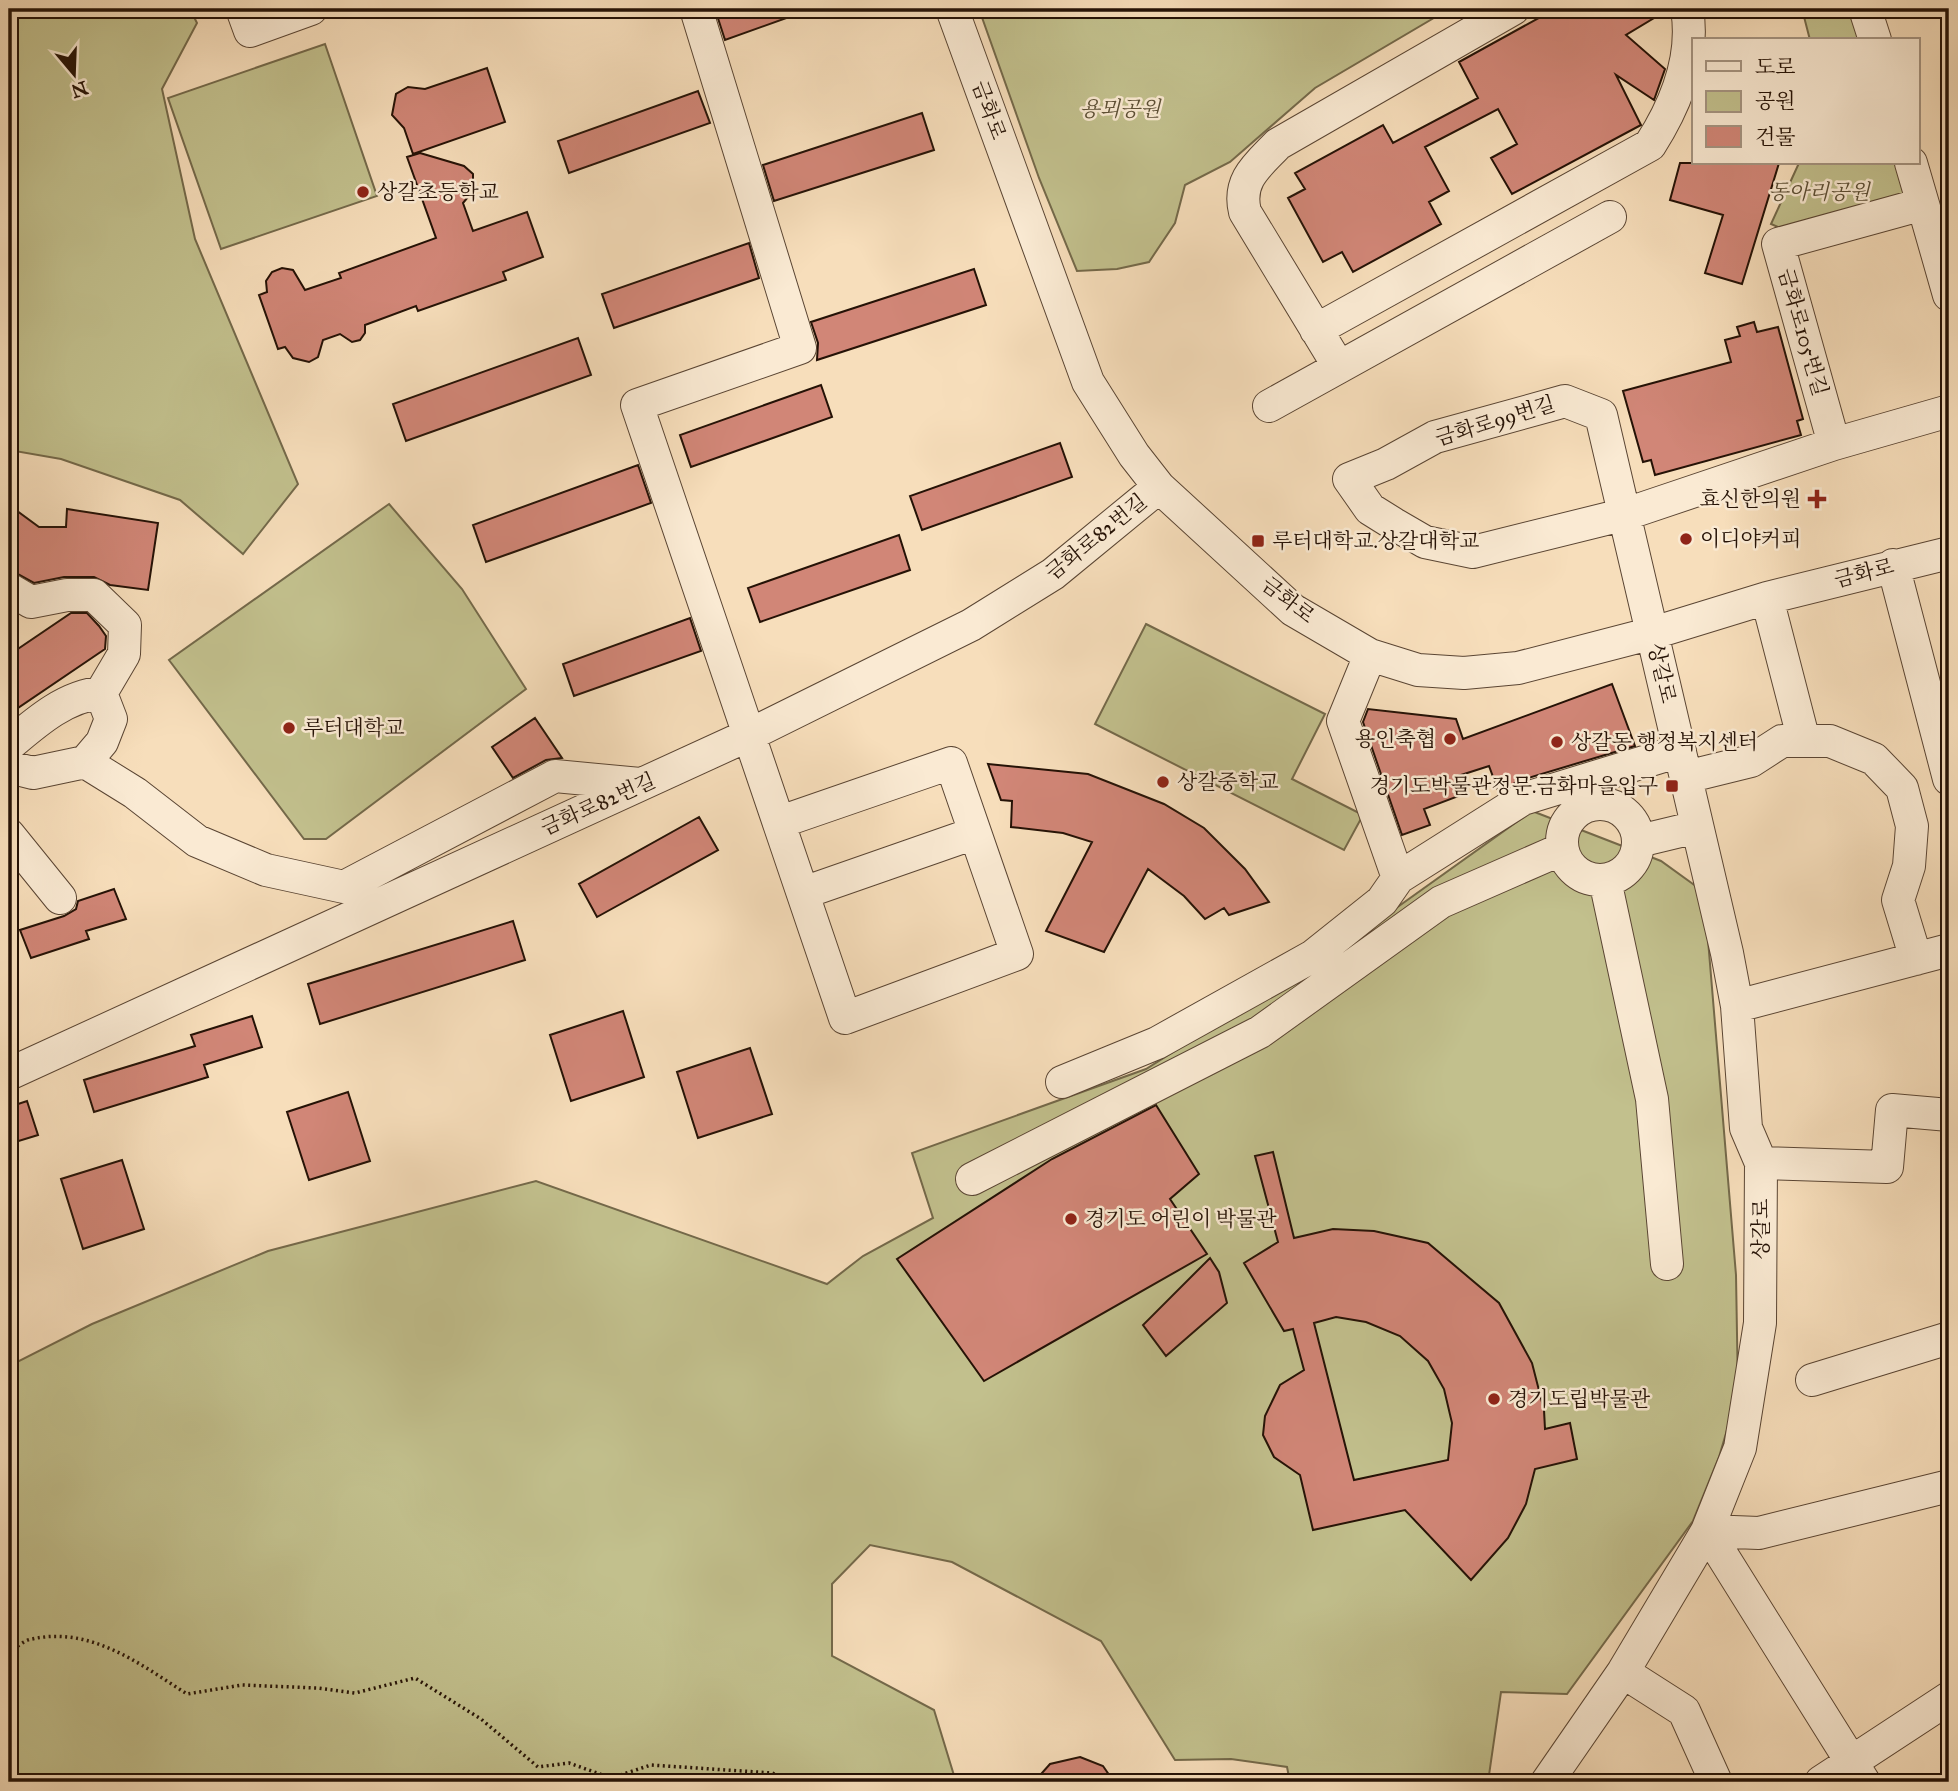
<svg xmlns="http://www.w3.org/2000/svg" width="1958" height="1791" font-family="'IM FELL Great Primer','Noto Serif KR',serif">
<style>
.green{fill:#c2c08d;stroke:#74694a;stroke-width:2}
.building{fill:#d18677;stroke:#251206;stroke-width:2;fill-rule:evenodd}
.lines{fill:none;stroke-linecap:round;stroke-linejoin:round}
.minor-casing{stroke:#5a4533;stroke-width:34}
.path{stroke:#251206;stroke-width:3.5;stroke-dasharray:2 3.5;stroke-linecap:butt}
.minor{stroke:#faead3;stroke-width:32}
.poi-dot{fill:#8f2418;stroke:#faead3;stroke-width:2.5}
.labels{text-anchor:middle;stroke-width:5;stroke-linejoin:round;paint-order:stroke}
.park-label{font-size:21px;font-style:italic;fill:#5c4f35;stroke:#faead3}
.street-label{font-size:21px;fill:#251206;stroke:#faead3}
.poi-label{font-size:21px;fill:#251206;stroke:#faead3;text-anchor:start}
</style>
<rect width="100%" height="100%" fill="#f7debb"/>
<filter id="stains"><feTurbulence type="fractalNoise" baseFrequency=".00286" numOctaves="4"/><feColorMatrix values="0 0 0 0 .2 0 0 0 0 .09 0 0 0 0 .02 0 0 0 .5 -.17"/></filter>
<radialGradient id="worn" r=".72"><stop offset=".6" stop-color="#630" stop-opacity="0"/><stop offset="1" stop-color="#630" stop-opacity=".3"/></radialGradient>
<!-- green -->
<path class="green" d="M9,9H190L197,23L162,89L195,239L298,484L243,554L180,500L61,459L9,450Z
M979,9H1449L1315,88L1230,162L1185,185L1175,223L1149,262L1117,269L1077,271L1039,178Z
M1802,9L1851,14L1859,40H1810Z
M325,44L377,196L221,249L168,98Z
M1799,163H1895L1906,200L1787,231L1771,224Z
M389,504L462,589L526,689L326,839H304L169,660Z
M1146,624L1325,714L1292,779L1363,815L1344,850L1095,724Z
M1532,811L1661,861L1704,892L1736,1275L1738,1393L1719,1457L1693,1521L1567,1694L1501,1692L1488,1782H1290L1287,1767L1231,1759L1175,1760L1101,1641L952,1562L870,1545L832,1584V1656L934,1710L956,1782H9V1366L92,1324L268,1251L536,1181L827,1284L863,1256L933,1218L912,1153L1146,1069L1364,931Z"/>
<!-- building -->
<path class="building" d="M715,9H806V11L725,40Z
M1555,9H1669L1626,35L1665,69L1654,100L1616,75L1641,125L1512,194L1491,158L1517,144L1498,109L1425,147L1449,191L1429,202L1441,224L1353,272L1342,252L1323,262L1288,198L1305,189L1295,173L1383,125L1393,143L1478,98L1459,62Z
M487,68L505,122L413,154L404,128L392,115L396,94L408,87L425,89Z
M698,91L710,123L569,173L558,141Z
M922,113L934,150L774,201L763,165Z
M420,153L464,166L473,174V191L463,203L473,231L527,212L543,257L503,272L506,280L418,311L416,306L365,325V333L360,340L352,342L340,334L323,340L318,357L309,362L293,358L285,347L278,349L259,295L267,292L266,281L272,272L282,268L293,270L305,290L341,278L339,273L436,238L407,157Z
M1680,163H1779L1742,284L1705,273L1723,215L1670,200Z
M749,243L759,278L614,328L602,294Z
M974,269L986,305L817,360L818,343L811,322Z
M1754,322L1757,332L1778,327L1803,419L1797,421L1801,435L1655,475L1651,460L1643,462L1623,391L1731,362L1725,340L1740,336L1737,327Z
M578,338L591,375L406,441L393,404Z
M821,385L832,417L691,467L680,435Z
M1060,443L1072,477L922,530L910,496Z
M638,465L651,503L486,562L473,525Z
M9,505L39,527H66L67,509L158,523L148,590L110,585L94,577H64L34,583L14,572L9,568Z
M899,535L910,570L760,622L748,588Z
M71,613H87L99,626L106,636L105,649L9,714V655Z
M690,618L701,651L574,696L563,664Z
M1612,684L1635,746L1518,781L1499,793L1489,766L1458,776L1464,794L1424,809L1430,825L1402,835L1363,722L1368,709L1456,719L1463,739Z
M535,718L562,758L546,760L513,778L492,747Z
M988,764L1088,774L1164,804L1204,828L1245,869L1269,902L1229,915L1224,908L1205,919L1184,896L1148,869L1104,952L1046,931L1092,842L1063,833L1011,827L1012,801L1001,800Z
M699,817L718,850L597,917L579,884Z
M114,889L126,919L86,931L89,939L31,958L20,930L64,916L76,909L78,901Z
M513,921L525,960L320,1024L308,984Z
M623,1011L644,1077L571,1101L550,1035Z
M252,1016L262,1047L204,1065L208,1077L94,1112L84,1080L195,1046L191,1035Z
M750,1048L772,1114L698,1138L677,1072Z
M348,1092L370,1161L309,1180L287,1112Z
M27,1101L38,1135L9,1144V1107Z
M1156,1105L1199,1174L1170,1199L1207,1254L984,1381L897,1259L1052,1159Z
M1273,1152L1294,1238L1333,1229L1374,1231L1428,1243L1499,1303L1532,1363L1544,1410L1545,1429L1570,1423L1577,1459L1535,1469L1526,1504L1508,1538L1471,1580L1405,1510L1313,1530L1300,1475L1274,1457L1263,1435L1265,1416L1280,1385L1304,1370L1293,1329L1284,1331L1244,1263L1278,1242L1255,1156ZM1336,1317L1366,1322L1400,1336L1428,1361L1444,1389L1452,1423L1448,1460L1354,1480L1314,1323Z
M122,1160L144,1229L83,1249L61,1179Z
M1210,1258L1219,1272L1227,1303L1166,1356L1143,1325Z
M1080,1757L1103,1766L1114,1782H1034L1050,1764Z"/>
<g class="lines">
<!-- minor casing -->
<g class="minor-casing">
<path id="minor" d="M242,9L250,31L311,9
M696,9L800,348L637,405L845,1018L1017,954L951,763L780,822
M952,9L1088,382L1134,455L1159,487L1293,610L1370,655L1418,670L1464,673L1518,668L1653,633L1767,598L1949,553
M1865,9L1875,40
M1923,204L1949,295
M1316,330L1650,145C1675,106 1695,57 1687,9
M1339,367L1245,212C1237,180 1258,165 1278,144L1513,9
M1269,406L1610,217
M1834,444L1778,244L1923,204L1911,163
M1893,565L1949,779
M9,589L31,602L67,595H94L125,625L124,654L101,693L111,719L102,742L85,762L135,793L197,841L266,870L344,887L555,776L640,784
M1767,598L1804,741
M1370,655L1343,721L1398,878
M9,745C35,723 65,696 101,693
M9,767L33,773L85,762
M1686,777L1751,761L1782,741H1830L1874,759L1902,788L1912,826L1909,866L1898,900L1916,959
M1562 842a38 38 0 1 1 76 0a38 38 0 1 1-76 0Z
M9,835L60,898
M1639,841L1697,827
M1605,880L1652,1099L1667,1264
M803,893L975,833
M1737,1006L1949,950
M9,1074L751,734L971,625L1053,574L1159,487
M1062,1082L1157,1043L1313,956L1382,901L1398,878L1523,799L1680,751
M1761,1163L1887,1167L1892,1110L1949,1115
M972,1179L1260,1032L1441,902L1562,849
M1812,1380L1949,1338
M1707,1531L1864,1782
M1707,1531L1759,1533L1949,1486
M1623,1672L1684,1711L1716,1782
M1547,1782L1623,1672L1707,1531L1740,1448L1760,1323L1761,1163L1746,1128L1737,1006L1727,953L1601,415L1565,401L1435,437L1386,464L1349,479L1370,509L1394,524L1425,542L1473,552L1626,514L1834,444L1949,411
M1821,1782L1949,1698"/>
</g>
<!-- path -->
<path class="path" d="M9,1653C16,1648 24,1640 32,1639C91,1626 140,1664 187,1694L242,1685L317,1688L355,1693L415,1678L481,1719L538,1767L569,1763L611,1778L651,1765L772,1773L799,1782"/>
<!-- minor -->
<use href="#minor" class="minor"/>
</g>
<!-- markers -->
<g class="poi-dot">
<circle cx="363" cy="192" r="7"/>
<path d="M1813.5 488.5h7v7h7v7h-7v7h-7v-7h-7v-7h7z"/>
<circle cx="1686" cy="539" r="7"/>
<rect x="1251" y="534" width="14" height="14" rx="3.5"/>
<circle cx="289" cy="728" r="7"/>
<circle cx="1450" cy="739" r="7"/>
<circle cx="1557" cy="742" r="7"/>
<circle cx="1163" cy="782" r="7"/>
<rect x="1665" y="779" width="14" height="14" rx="3.5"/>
<circle cx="1071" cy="1219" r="7"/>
<circle cx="1494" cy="1399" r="7"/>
</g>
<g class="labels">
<!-- park labels -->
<g class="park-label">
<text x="1120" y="116">용뫼공원</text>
<text x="1819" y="199">동아리공원</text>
</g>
<!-- street labels -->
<g class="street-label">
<text transform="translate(989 110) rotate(70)" y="7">금화로</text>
<text transform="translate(1803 332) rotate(74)" y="7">금화로105번길</text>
<text transform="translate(1495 421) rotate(-17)" y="7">금화로99번길</text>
<text transform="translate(1096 537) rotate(-39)" y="7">금화로82번길</text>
<text transform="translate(1864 573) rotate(-14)" y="7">금화로</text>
<text transform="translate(1288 600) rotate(38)" y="7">금화로</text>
<text transform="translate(1662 673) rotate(77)" y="7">상갈로</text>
<text transform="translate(598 804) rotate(-24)" y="7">금화로82번길</text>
<text transform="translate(1761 1229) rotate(-90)" y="7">상갈로</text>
</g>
<!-- poi labels -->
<g class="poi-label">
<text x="377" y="199">상갈초등학교</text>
<text x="1801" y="506" text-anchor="end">효신한의원</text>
<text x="1700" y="546">이디야커피</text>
<text x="1272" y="548">루터대학교.상갈대학교</text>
<text x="303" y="735">루터대학교</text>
<text x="1436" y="746" text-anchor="end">용인축협</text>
<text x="1571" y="749">상갈동 행정복지센터</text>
<text x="1177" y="789">상갈중학교</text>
<text x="1658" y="793" text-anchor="end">경기도박물관정문.금화마을입구</text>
<text x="1085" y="1226">경기도 어린이 박물관</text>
<text x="1508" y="1406">경기도립박물관</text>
</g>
</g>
<!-- margin -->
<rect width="1958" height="1791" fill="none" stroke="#f7debb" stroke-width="35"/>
<rect x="10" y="10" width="1937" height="1770" fill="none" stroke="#251206" stroke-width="3.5"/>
<rect x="18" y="18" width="1923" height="1756" fill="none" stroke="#251206" stroke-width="2"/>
<!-- legend -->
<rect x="1692" y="38" width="228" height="126" fill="#faead3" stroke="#a59481" stroke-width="2"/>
<rect x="1706" y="61" width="35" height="10" fill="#faead3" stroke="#a59481" stroke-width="2"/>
<text x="1755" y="74" font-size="21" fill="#251206">도로</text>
<rect x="1706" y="91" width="35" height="21" fill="#c2c08d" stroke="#a59481" stroke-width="2"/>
<text x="1755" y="108" font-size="21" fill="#251206">공원</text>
<rect x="1706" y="126" width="35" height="21" fill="#d18677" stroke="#a59481" stroke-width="2"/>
<text x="1755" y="144" font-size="21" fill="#251206">건물</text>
<!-- north arrow -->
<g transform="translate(74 74) rotate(161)" stroke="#faead3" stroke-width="5" paint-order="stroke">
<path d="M0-5L12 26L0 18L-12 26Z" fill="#251206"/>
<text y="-10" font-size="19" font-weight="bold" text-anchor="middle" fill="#251206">N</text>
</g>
<rect width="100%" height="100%" filter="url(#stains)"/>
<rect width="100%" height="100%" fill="url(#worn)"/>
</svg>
